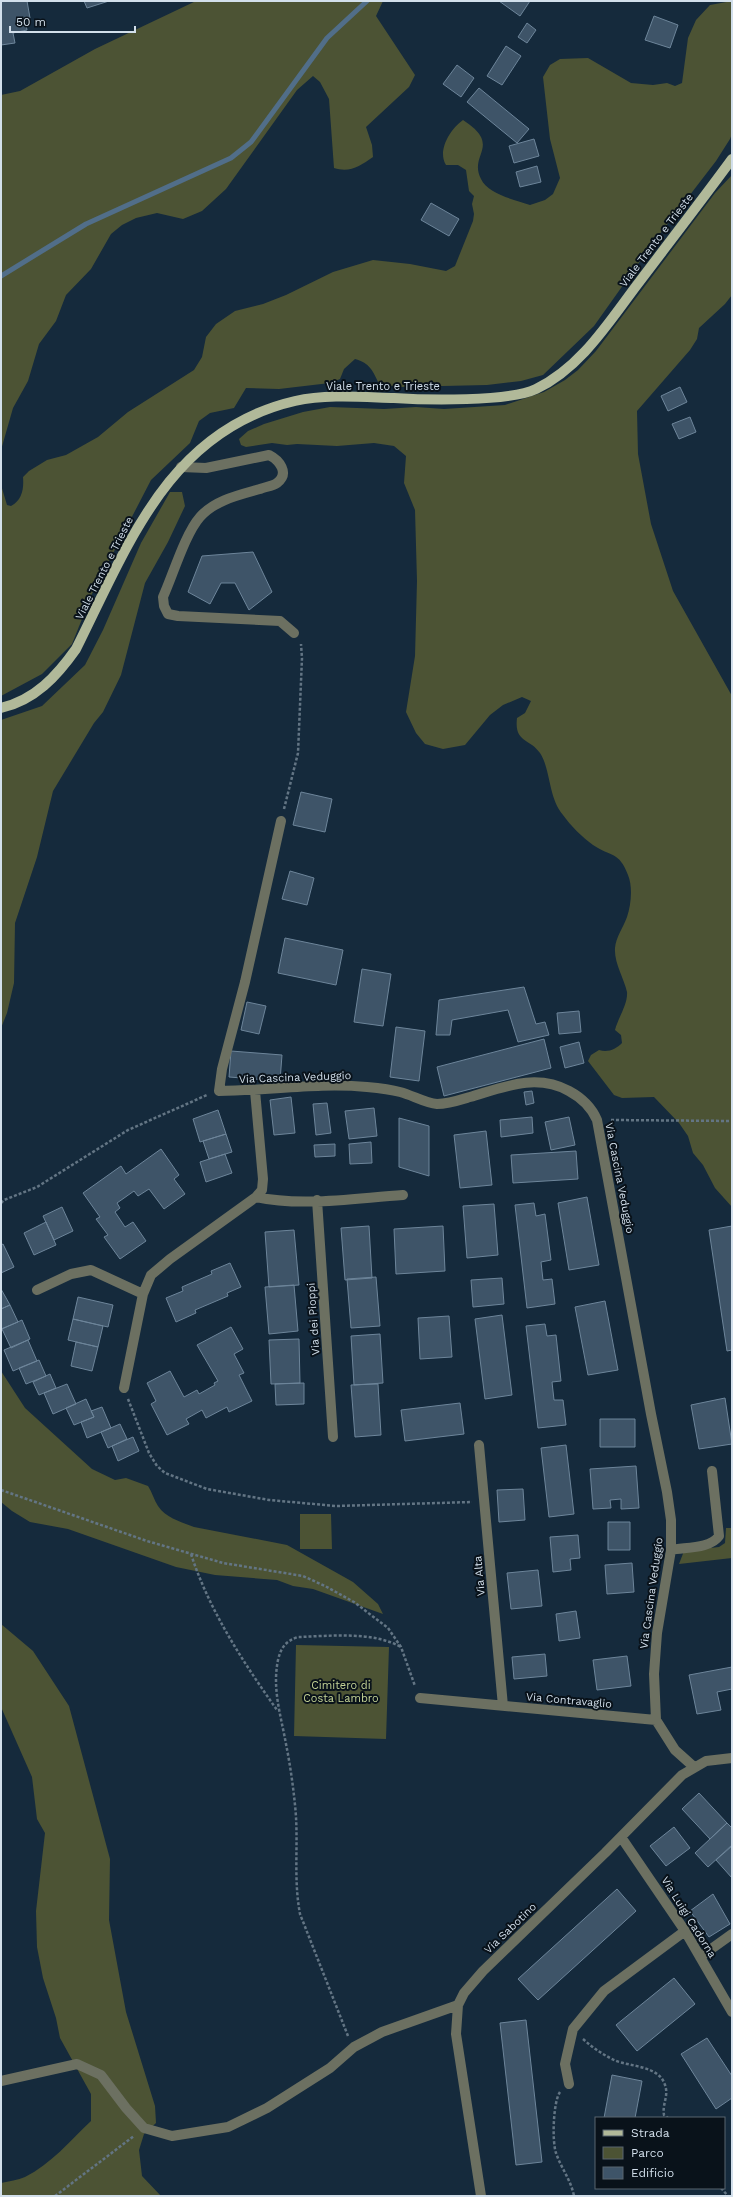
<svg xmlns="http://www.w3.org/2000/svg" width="733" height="2197" font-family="'Work Sans',sans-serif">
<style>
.green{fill:#4c5334}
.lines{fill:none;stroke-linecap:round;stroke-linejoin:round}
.stream{stroke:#516e89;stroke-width:5}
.building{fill:#3e5468;stroke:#6d859a}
.path{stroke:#637584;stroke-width:2.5;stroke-dasharray:3 2;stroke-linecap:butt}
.minor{stroke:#6c7061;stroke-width:10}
.major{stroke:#b1b999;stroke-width:10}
.labels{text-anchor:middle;stroke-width:4;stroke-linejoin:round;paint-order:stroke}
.street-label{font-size:11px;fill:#d2dfeb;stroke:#09121a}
.park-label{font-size:11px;fill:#c5d496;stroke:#09121a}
</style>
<rect width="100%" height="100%" fill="#152a3c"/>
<!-- green -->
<path class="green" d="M196,1H383L376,16L415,75L409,87L366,127L372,145L373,157C360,166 350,173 334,168L329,99L320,82L313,76L297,90L226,189L202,211L183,219L157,213L136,218L122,225L111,234L91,269L66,295L56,321L39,344L28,381L13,408L1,450V95L20,91L95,49Z
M732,1V134L730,139L716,161L653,243L594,326L543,375L521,381L487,385L399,387L379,384C373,371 370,363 355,359L344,369L340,379L330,383L279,389L246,388L234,408L210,413L199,421L190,443L151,480L92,594L72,644L42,674L1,696V485L7,505L11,506C22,500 24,489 23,477L29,471L47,460L66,455L98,437L128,412L194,370L202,357L206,337L216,324L235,311L263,304L286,295L333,272L373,260L410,264L446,271L455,266L473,221L474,214L472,204L474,196L469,191L466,170L458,165H446C437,151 450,129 463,120C503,146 468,154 481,179C488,194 515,200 530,205L545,200L553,194L560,178L550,139L543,77L550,65L560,59L588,58L631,83L653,85L667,83L675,86L682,83L688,38L696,20L710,5Z
M732,175V295L725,304L699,328L697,339L690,350L637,411L638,454L651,524L673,591L732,696V1207L715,1188L703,1165L693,1153L688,1136L679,1123L654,1097L622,1098L614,1095L588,1061L591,1055L599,1050C608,1053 616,1049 622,1043L621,1035L615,1030C618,1018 628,1004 627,992C624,978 614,963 615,948C616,937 623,928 627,917C631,905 633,887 628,875C619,851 611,857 593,845C583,838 570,825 563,815C548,797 551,770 540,753C530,738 514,743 517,718L525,713L531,701L522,697L503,705L490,715L465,745L443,749L425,744L416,733L406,712L415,656L417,581L415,510L404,483L406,456L394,446L374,443L337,446L297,444L287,445L272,443L246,447L241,445L239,439L248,431L264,424L303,412L330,407L384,409L416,407L444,409L505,405L544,392L565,380L578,370L596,351L715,193Z
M170,492H182L185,506L168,542L145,583L121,675L103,712L94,723L53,791L37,857L15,923L14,983L7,1013L1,1028V720L42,706L85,665L103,630L141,543Z
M1,1371L25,1408L92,1469L115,1480L126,1478L148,1486C152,1492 154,1500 158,1506C166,1518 181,1522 194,1527L287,1545L353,1582L378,1604L383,1614L313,1589L293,1586L277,1580L215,1575L176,1567L68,1529L30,1522L12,1511L1,1502Z
M300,1514H331L332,1549H300Z
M726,1528H732V1558L679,1564L684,1551L719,1547L725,1543Z
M1,1624L33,1651L69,1706L110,1859L109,1920L126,2012L155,2106L156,2123L144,2134L139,2150L142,2176L161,2196H1V2183C9,2181 18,2180 25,2177C51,2164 70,2141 91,2121V2094L60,2038L56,2018L43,1978L37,1947L36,1911L45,1833L37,1819L32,1777L1,1707Z
M296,1645L389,1647L386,1739L294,1736Z"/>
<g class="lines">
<!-- stream -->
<path class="stream" d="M1,276L86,224L231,158L251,142L327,38L367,1"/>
</g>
<!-- building -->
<path class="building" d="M1,1H27L30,18L25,19L27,30L13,33L15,43L1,45Z
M84,1H109L87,8Z
M499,1H530L520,16Z
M654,16L678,25L670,48L645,40Z
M527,23L536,30L527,43L518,37Z
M506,46L521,56L502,85L487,76Z
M457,65L474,78L461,97L443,84Z
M479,88L529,129L517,143L467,102Z
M534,139L539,156L514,163L509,146Z
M537,166L541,182L520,187L516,172Z
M431,203L459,219L449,236L421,220Z
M680,387L687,402L668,411L661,396Z
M690,417L696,432L679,439L672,424Z
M253,552L272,592L249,610L235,583H221L210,604L188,592L202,556Z
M301,792L332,799L325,832L293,825Z
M290,871L314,878L307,905L282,899Z
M285,938L343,950L336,985L278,973Z
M362,969L391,974L383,1026L354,1022Z
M524,987L536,1024L545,1022L549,1035L518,1042L508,1010L452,1020L450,1035H436L439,1000Z
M247,1002L266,1006L259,1034L241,1030Z
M579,1011L581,1032L559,1034L557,1013Z
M396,1027L425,1031L419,1081L390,1077Z
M544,1039L551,1068L444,1096L437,1067Z
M579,1042L584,1063L565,1068L560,1047Z
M231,1051L282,1055L280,1081L229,1077Z
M532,1091L534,1103L526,1105L524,1092Z
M291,1097L295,1133L274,1135L270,1100Z
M327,1103L331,1133L316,1135L313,1104Z
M374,1108L377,1136L349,1139L345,1111Z
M218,1110L226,1134L200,1142L193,1119Z
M532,1117L533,1133L501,1137L500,1120Z
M569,1117L575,1145L551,1150L545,1122Z
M399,1118L429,1126V1176L399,1167Z
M486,1131L492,1185L460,1188L454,1135Z
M226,1134L232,1152L209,1159L203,1141Z
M371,1142L372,1163L350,1164L349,1144Z
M335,1144V1156L315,1157L314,1145Z
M161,1149L179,1175L174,1179L185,1194L164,1209L149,1189L138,1196L134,1191L117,1203L120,1208L115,1212L125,1227L133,1222L146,1241L120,1259L104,1237L108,1235L96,1219L100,1217L83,1193L121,1166L126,1174Z
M576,1151L578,1179L513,1183L511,1155Z
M225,1154L232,1173L206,1182L200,1162Z
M587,1197L599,1265L569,1270L558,1203Z
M534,1203L536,1216L545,1214L551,1260L541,1262L543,1280L552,1279L555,1304L527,1308L515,1205Z
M494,1204L498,1255L467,1258L463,1206Z
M62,1207L73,1231L54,1240L43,1216Z
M46,1222L56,1245L34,1255L24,1233Z
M369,1226L372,1278L345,1280L341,1228Z
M443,1226L445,1271L396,1274L394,1229Z
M732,1226V1350L727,1351L709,1230Z
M294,1230L299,1285L269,1287L265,1232Z
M3,1244L14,1267L1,1273V1245Z
M230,1263L241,1287L227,1293L228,1296L195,1310L196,1313L176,1322L166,1298L183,1291L182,1287L212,1274L211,1271Z
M376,1277L380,1326L351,1328L347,1279Z
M502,1278L504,1304L473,1307L471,1280Z
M294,1285L298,1331L269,1334L265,1287Z
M1,1289L10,1305L1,1309Z
M78,1297L113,1305L108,1327L73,1319Z
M605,1301L618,1370L588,1375L575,1307Z
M10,1305L18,1322L1,1329V1309Z
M502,1315L512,1395L485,1399L475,1319Z
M449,1316L452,1357L420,1359L418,1318Z
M73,1319L103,1326L98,1347L68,1340Z
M22,1320L30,1339L11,1348L2,1329Z
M545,1324L547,1336L556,1335L561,1381L552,1382L554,1400H563L566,1425L538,1428L526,1326Z
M231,1327L243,1349L234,1354L244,1373L239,1375L252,1401L229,1412L227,1407L206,1418L202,1410L186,1419L189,1424L167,1435L151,1404L156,1401L147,1383L170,1371L184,1397L197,1390L199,1394L215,1385L214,1383L218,1381L197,1345Z
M380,1334L383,1383L354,1385L351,1336Z
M299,1339L300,1383L271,1384L269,1340Z
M28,1340L37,1361L13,1371L4,1350Z
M76,1342L98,1347L92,1371L71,1366Z
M39,1360L46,1376L26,1384L19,1368Z
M50,1374L56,1388L39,1395L33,1382Z
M304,1383V1404L276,1405L275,1384Z
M67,1384L76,1404L53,1414L44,1393Z
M378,1384L381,1435L355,1437L351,1385Z
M725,1398L732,1444L699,1449L691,1405Z
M86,1399L94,1417L74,1425L66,1408Z
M460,1403L464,1434L405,1441L401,1410Z
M102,1407L111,1428L87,1438L81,1422L94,1417L91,1411Z
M600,1419H635V1447H600Z
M120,1424L127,1439L108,1448L101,1432Z
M133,1437L139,1451L118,1461L112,1446Z
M566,1445L574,1514L549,1517L541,1448Z
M636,1466L639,1508L621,1509V1499L610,1500L611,1508L593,1509L590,1469Z
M523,1489L525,1520L499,1522L497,1490Z
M608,1522H630V1550H608Z
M578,1535L580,1558L570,1559L571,1570L553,1572L550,1537Z
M632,1563L634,1592L607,1594L605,1565Z
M538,1570L542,1606L511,1609L507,1573Z
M576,1611L580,1638L559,1641L556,1614Z
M545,1654L547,1676L514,1679L512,1657Z
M627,1656L631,1686L597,1690L593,1660Z
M732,1667V1689L717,1692L721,1710L697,1714L689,1675Z
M699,1793L727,1823L710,1839L682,1809Z
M727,1823L732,1828V1845L708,1867L695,1853Z
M674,1827L690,1848L666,1866L650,1846Z
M732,1846V1878L716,1860Z
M617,1889L636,1911L538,2000L518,1979Z
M713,1894L730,1924L709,1937L690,1911Z
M674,1978L695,2004L637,2051L616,2025Z
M526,2020L542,2162L516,2165L500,2023Z
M707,2038L732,2076V2098L716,2109L681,2054Z
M612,2075L642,2081L635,2118H604Z"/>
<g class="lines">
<!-- path -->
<path class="path" d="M284,809L298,753L302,658L301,644
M611,1120L732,1121
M1,1203L4,1200L37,1187L128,1130L207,1095
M128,1399L149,1453L157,1466L165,1473L207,1489L269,1500L336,1506L472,1502
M1,1490L147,1541L223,1563L303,1576L325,1586L354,1602L388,1628L401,1647L415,1686
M191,1554C209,1610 243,1662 277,1710
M348,2036L300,1914C293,1877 299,1841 295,1805C293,1785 290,1764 286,1744C281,1716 272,1689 278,1660C281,1647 286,1641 298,1637C331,1636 372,1631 401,1647
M583,2039C593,2048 602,2054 614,2060C629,2067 659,2065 665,2085C669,2096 662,2104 664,2115L668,2118
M560,2092C553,2102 552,2142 556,2153C561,2168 571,2180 574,2196
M721,2188L728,2196
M55,2196L134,2136"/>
<!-- minor -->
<path class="minor" d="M181,467L206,468L269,455C279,460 290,473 277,483C273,486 265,487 260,489C239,495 215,500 200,517C185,534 173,575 163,597L164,606L168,614L178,616L280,621L294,633
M281,821L245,982L222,1069L219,1091C268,1091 318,1082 367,1087C378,1088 389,1089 400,1092C412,1095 425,1103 437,1104C448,1104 460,1100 470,1097C504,1087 536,1073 569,1091C582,1098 591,1106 597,1120L651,1414L667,1492L671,1520V1550L657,1633L654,1674L656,1720
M255,1091L263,1179L262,1190L256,1197
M317,1200L333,1437
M37,1290L71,1274L91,1270L143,1294
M124,1388L143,1294L151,1275L170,1259L256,1197C302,1207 356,1198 403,1195
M479,1445L503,1706
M671,1550C685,1547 710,1549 719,1536L712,1471
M420,1698L656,1720L675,1750L694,1767
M621,1837L685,1931L732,2012
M700,1957L732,1934
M1,2081L77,2064L101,2075L126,2108L144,2128L172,2136L228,2127L267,2108L330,2068L354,2047L382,2032L458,2005
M569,2084L565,2064L573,2029L604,1991L685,1931
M481,2196L456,2034L458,2005L464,1993L483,1971L605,1853L682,1775L706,1761L732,1758"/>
<!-- major -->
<path class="major" d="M1,708C35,700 57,676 76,649C128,545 169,430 295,401C327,394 361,397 394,398C425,400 509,402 536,389C582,367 610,320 640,281C671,240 702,200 732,159"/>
</g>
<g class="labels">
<!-- street labels -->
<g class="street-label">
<text transform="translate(656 240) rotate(-53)" y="4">Viale Trento e Trieste</text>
<text x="383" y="390">Viale Trento e Trieste</text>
<text transform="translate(104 568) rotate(-63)" y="4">Viale Trento e Trieste</text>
<text transform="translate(295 1077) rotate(-2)" y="4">Via Cascina Veduggio</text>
<text transform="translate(620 1178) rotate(79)" y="4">Via Cascina Veduggio</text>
<text transform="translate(313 1319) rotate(-94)" y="4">Via dei Pioppi</text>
<text transform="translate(479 1576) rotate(-95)" y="4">Via Alta</text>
<text transform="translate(651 1593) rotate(-82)" y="4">Via Cascina Veduggio</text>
<text transform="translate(569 1700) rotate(5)" y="4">Via Contravaglio</text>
<text transform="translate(689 1917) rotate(58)" y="4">Via Luigi Cadorna</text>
<text transform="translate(510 1928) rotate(-44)" y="4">Via Sabotino</text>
</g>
<!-- park labels -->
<g class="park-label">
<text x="341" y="1689">Cimitero di<tspan x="341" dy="13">Costa Lambro</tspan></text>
</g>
</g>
<!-- border -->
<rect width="733" height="2197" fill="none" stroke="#d2dfeb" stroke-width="4"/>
<!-- legend -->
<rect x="595" y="2117" width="130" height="72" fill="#09121a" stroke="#59646e"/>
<rect x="603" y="2130" width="20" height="6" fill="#b1b999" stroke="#59646e"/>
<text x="631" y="2137" font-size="12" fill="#d2dfeb">Strada</text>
<rect x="603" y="2147" width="20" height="12" fill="#4c5334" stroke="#59646e"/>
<text x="631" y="2157" font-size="12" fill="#d2dfeb">Parco</text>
<rect x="603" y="2167" width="20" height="12" fill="#3e5468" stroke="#59646e"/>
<text x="631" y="2177" font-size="12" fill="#d2dfeb">Edificio</text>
<!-- scale -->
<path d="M10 26v6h125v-6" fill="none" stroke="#d2dfeb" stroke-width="2"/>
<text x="16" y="26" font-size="12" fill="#d2dfeb" stroke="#09121a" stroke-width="3" paint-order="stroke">50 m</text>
</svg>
